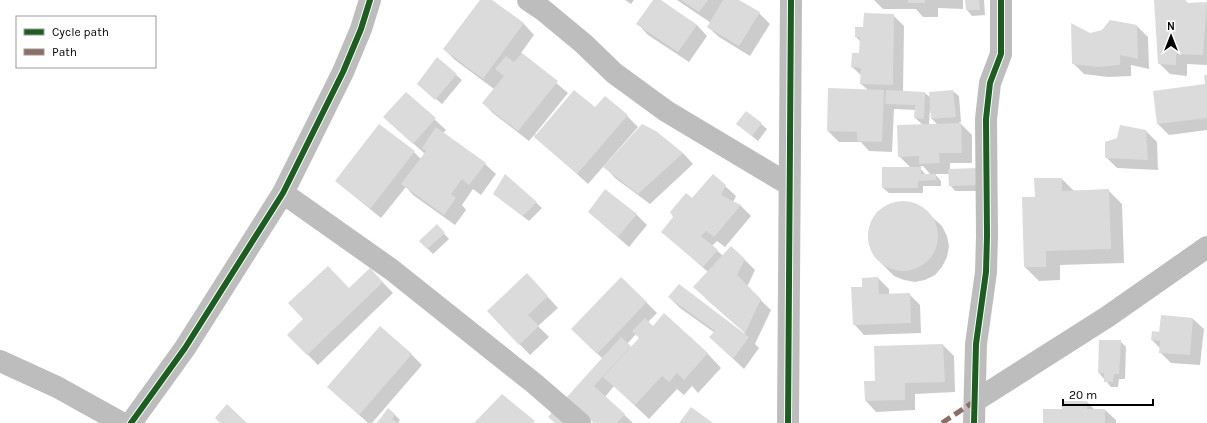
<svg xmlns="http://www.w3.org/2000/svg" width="1207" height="423" font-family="Karla,sans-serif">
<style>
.shadow{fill:#0003;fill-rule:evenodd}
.building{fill:#dbdbdb}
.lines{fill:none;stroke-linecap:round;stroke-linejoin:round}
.minor{stroke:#bdbdbd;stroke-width:22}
.quiet{stroke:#8d6e63;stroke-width:5;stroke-dasharray:10 5;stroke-linecap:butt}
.cycleway-casing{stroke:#fff;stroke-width:8}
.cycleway{stroke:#1b5e20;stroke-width:6}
</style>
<rect width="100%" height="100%" fill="#fff"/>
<!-- shadow -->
<path class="shadow" d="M481,0H491L524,24L534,35L521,53L568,93L535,134L536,136L627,116L638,127L588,184L534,135L529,141L494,114L483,103L494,89L455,60L444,49Z
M625,0H634L631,4Z
M654,0H659L697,25L707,36L689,62L648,35L638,24Z
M677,0H737L759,13L770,24L750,56L719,37L708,27L711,23Z
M874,0H963V9L938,8V17H923L916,9H883Z
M966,0H984L985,15L972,16L967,10Z
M1155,0H1185L1189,4L1207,3V65L1187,64V76L1170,74L1159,63Z
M893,15L904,26L903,92L925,93L931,98L953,91L959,96L961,122H959L972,135V163H950V170L978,169L984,191H955L950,185L949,174H935L941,181V186H923V193H889L883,188L911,168L899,156L923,125L915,118L916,110L894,109L892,152L869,151L861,142H839L828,131L868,90L861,84L862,76L852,67L860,54L861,42L856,37L864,28ZM930,108L932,119L938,125H929ZM923,166L931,175H926L919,167Z
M1137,26L1148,37L1149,69L1131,65V76L1108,77L1084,74L1073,63L1090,34Z
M437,59L462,80L442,104L424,89Z
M1207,76V130L1169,135L1158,124L1206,85Z
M406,93L446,130L443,133L485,164L496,174L481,195L473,189L462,205L466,210L455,225L413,195L406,187L381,218L336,181L414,152L421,159L425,154L395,127Z
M737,124H761L767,129L758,141Z
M1146,131L1157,142L1158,170L1117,168L1106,157Z
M683,153L693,164L650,204L615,178L605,167Z
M506,175L542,208L529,221L500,199Z
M1062,179L1074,191L1108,190L1122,204L1124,263L1060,265V280L1039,281L1025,267Z
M725,186L736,196L733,202L740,205L751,216L725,247L717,241L712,246L723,256L744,259L755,270L747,287L771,310L755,344L759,348L744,369L710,337L715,333L680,308L669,297L744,334L745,333L705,298L708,272L662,232L693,199Z
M898,202H910L921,207L942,226L947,236L949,246L947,257L942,267L935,275L925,280L915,282L904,280L894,276L874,256L869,245L868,233L871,222L877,212L887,205Z
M636,214L647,225L629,247L600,222Z
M437,226L449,239L433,254L420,241Z
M370,269L393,293L318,365L288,335L305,319L349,289Z
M878,278L889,289V294H909L920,305L921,333L864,335L854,324L863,288Z
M537,285L558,308L538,326L549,337L530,355L488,311Z
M646,302L657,313L648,322L654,327L707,353L721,368L698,393L692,386L684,395L677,389L649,419L614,386L605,397L633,423H594L578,408L603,359L583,340ZM636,334L640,339L631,348L627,344Z
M1162,316L1193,319L1204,329L1200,365L1171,363L1160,352L1161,349L1152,340L1160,333Z
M1120,341L1126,347L1125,379H1119L1118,387H1111L1099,373Z
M943,345L954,356L955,392L915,394V410L876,412L866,401L876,381Z
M411,354L422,365L372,423H368L328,387Z
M1087,402L1095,410H1105L1116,420V423H1044L1063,410Z
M394,414L400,420L398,423H378Z"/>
<!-- building -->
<path class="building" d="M480,0H492L524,23L483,79L443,49Z
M653,0H661L697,25L678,52L636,24Z
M681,0H708L699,12Z
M723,0H739L760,12L739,46L707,27Z
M908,0H925V3H908Z
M965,0H979L980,10H966Z
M1154,0H1185L1187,3L1207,2L1203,55L1176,54V65L1158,64Z
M864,13L894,14L893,85L860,84L861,68L851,67L852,53H859L860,37H855V27H863Z
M1110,20L1137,25L1138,59L1120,55V65L1097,67L1072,64L1071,23L1090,33L1102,30Z
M522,53L558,81L518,131L482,103L504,76L495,69L506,56L514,62Z
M437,57L457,74L435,100L417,84Z
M1204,75H1207V118L1157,124L1153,91L1205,84Z
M828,88L884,90L882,142L857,141V132L827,131Z
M574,90L595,107L605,96L628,115L577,174L534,137Z
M886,90L925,92L924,119L914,118L915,105L885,104Z
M953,90L956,117L931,119L929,92Z
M406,92L436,118L413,144L383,117Z
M746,111L762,123L752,136L736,124Z
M961,123L962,153H939L940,163L919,164V156L898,157L897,125Z
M379,124L415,151L370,209L335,181Z
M642,124L656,131L683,153L638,194L603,167Z
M1120,125L1146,130L1148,160L1105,158V142L1117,138Z
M436,127L486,163L469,185L462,179L451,194L456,198L444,215L401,184L426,151L422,148Z
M882,167H921V174H936V180L918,181V188H882Z
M979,168V185L949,186L948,169Z
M505,174L537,202L523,216L493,194Z
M713,174L726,185L721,195L741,205L714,237L706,231L701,236L718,250L703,267L661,232L673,217L670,212L686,193L692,198Z
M1034,178H1062V191L1109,189L1111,249L1046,251V267H1024L1022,197H1035Z
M605,189L637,214L618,237L588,212Z
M868 236a35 35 0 1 1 70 0a35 35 0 1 1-70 0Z
M437,224L445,233L427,249L419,241Z
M731,246L745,259L737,275L761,299L745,333L693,287Z
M328,266L349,288L370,268L383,282L307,355L287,335L303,319L288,303Z
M527,273L548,296L528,315L539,326L519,345L487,311Z
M621,277L647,302L597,354L571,329Z
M878,277L879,294L910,293L911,323L853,325L851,287H862V278Z
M679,284L749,337L733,359L709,337L715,331L668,297Z
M664,313L708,353L684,380L677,373L669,382L662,376L635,405L603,377L639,338L632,331L645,318L653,326Z
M1161,315L1193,318L1190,355L1159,353L1160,341L1151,340L1152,331L1159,332Z
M380,326L412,354L359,415L327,387Z
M621,337L631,346L594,386L625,414L617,423H594L566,398Z
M1099,340H1121L1119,374H1114L1113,382H1104V373H1098Z
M943,344L945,382L905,383V400L865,401L864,381H875L874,346Z
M502,394L535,421L533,423H474Z
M1062,401H1087V409H1105V423H1043V409H1062Z
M227,404L247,423H220L215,418Z
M558,405L578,423H555L548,417Z
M691,407L713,423H679Z
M388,408L395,414L392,419L398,423H377Z"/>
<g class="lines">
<!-- minor -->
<path class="minor" d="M528,0L543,10L584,44L614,73L666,111L788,184
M283,193L392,270L535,384L580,423
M0,361L57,387L122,423
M975,401L1107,317L1207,247
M131,423L185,348L283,193L343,72L361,29L370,0
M788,423L791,0
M974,423L976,344L986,272L987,236L986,119L990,83L1001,54V0"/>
<!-- quiet -->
<path class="quiet" d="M942,423L975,401"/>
<!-- cycleway casing -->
<g class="cycleway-casing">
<path id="cycleway" d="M131,423L185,348L283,193L343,72L361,29L370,0
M788,423L791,0
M974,423L976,344L986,272L987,236L986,119L990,83L1001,54V0"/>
</g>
<!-- cycleway -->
<use href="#cycleway" class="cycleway"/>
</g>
<!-- legend -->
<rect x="16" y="16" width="140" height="52" fill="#ffffff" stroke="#999999"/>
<rect x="24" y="29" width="20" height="6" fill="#1b5e20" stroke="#999999"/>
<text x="52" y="36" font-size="12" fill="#000000">Cycle path</text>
<rect x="24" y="49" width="20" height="6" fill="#8d6e63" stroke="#999999"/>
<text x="52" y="56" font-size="12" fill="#000000">Path</text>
<!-- north arrow -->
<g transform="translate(1171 36)" stroke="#ffffff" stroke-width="3" paint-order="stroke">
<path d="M0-3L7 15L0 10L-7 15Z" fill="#000000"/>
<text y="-6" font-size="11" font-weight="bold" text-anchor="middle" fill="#000000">N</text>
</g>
<!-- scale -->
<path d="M1063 399v6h90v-6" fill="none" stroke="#000000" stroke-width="2"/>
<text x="1069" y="399" font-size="12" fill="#000000" stroke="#ffffff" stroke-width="3" paint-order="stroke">20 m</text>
</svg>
